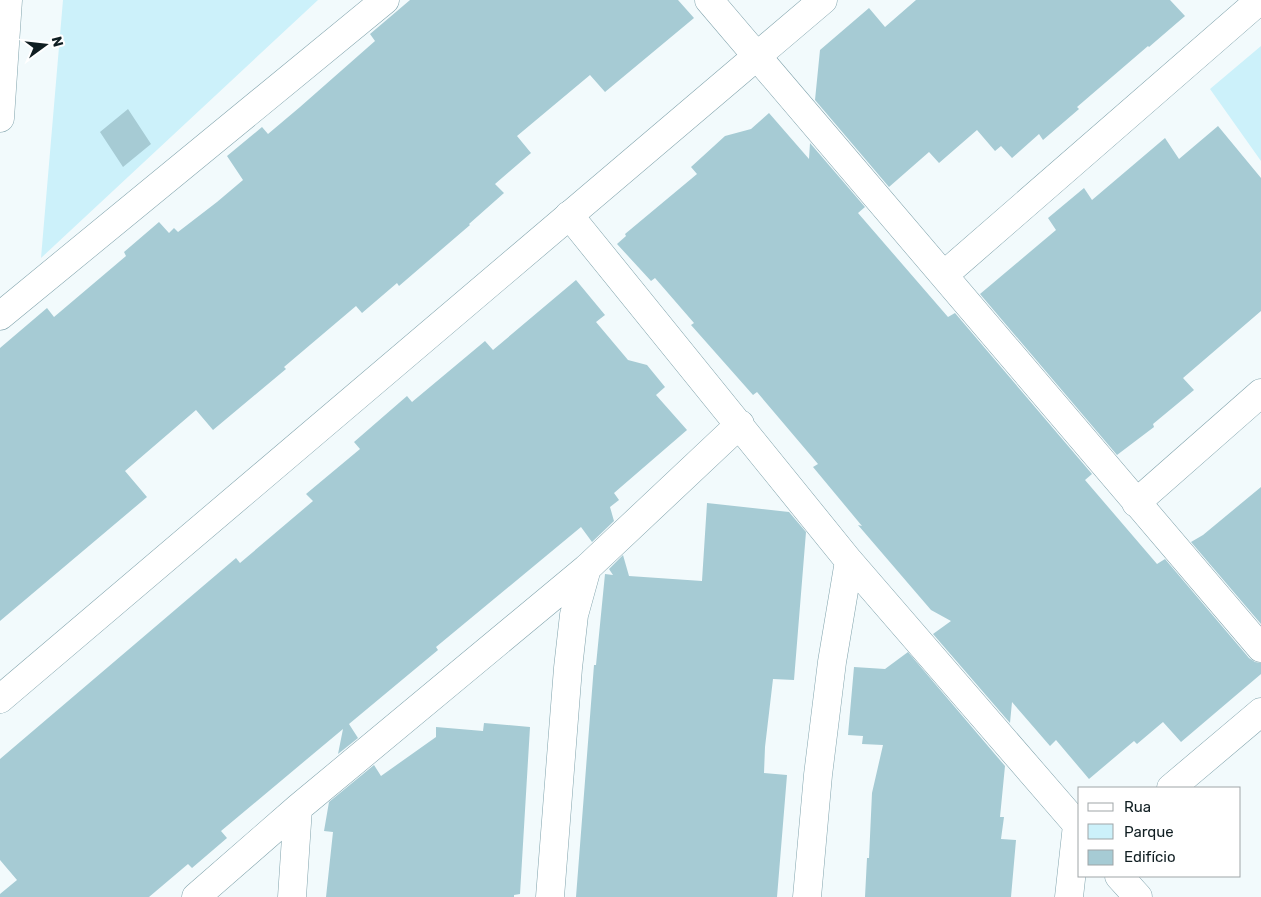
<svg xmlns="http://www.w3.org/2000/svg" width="1261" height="897" font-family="Rubik,sans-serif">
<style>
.green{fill:#ccf1fa}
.building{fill:#a6cbd4}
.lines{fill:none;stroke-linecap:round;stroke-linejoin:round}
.minor-casing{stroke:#80a3ac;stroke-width:29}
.tertiary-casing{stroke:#80a3ac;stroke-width:29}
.minor{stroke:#fff;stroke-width:28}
.tertiary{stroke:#fff;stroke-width:28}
</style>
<rect width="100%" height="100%" fill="#f2fafc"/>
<!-- green -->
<path class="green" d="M63,0H318L41,258Z
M1261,46V161L1210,89Z"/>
<!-- building -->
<path class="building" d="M410,0H678L694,18L605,92L590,75L517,136L531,153L495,184L504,193L469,224L470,225L399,286L397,283L362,313L356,306L284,367L286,369L213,430L196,410L125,471L147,497L0,621V348L47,308L54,317L126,256L124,252L159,222L169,233L174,228L178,232L217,202L243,180L227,156L262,127L268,134L300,107L375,41L370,34Z
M916,0H1170L1185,16L1149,47L1148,46L1077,107L1079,109L1043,140L1039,134L1012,158L1001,146L995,151L977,130L939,163L929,152L889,187L815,100L820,50L869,8L885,27Z
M128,109L151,144L123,167L100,132Z
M769,113L809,159L810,143L865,207L858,213L948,317L955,313L1092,474L1085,480L1157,564L1165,559L1249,658L1255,662L1261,663V674L1181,742L1163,722L1137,744L1134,741L1089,779L1056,740L1050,746L1012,702L1010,723L933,634L951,621L931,610L858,525L862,526L813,467L818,464L757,392L753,395L691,325L694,323L655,278L651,281L617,244L626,236L625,234L697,174L691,167L725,136L751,129Z
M1218,126L1261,178V311L1183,378L1194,390L1153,424L1154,427L1117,455L980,294L1056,230L1048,218L1084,188L1092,200L1165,138L1179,159Z
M576,280L605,315L596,322L628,360L647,365L665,387L656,395L687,430L614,493L619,500L610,507L614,521L592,542L581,527L436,647L438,650L349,724L358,738L338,754L343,729L221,831L227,838L192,868L188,864L149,897H0V894L17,880L0,860V759L236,558L240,563L313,501L306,494L360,449L354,442L407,396L412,402L485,341L493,350Z
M1261,487V624L1191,542L1203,535Z
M707,503L789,512L806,532L794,680L773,679L765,747L764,773L787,775L777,897H576L594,665H596L605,574L613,575L609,569L623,555L629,576L702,581Z
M908,652L1005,766L1000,817H1004L1001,839L1016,840L1011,897H865L867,858H869L872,793L883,745L862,744L863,736L848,735L854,667L885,669Z
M484,723L530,727L520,894L514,895V897H326L333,832L324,831L329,802L374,765L381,776L436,737V727L483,731Z"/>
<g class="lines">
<!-- minor casing -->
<g class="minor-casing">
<path id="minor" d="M709,0L1261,648
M0,118L8,0
M569,215L849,561L1080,828
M944,275L1260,0
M0,316L385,0
M1136,503L1261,393
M1171,788L1261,712
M1119,876L1138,897
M196,897L298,808L587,568L740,424
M292,897L298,808
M550,897L568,668L574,615L587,568
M807,897L818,775L832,662L849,561
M1069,897L1077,825"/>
</g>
<!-- tertiary casing -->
<g class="tertiary-casing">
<path id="tertiary" d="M0,699L823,0"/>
</g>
<!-- minor -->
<use href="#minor" class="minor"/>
<!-- tertiary -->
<use href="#tertiary" class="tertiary"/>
</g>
<!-- legend -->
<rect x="1078" y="787" width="162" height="90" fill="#ffffff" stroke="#9fa5a7"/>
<rect x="1088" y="803" width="25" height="8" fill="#ffffff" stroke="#9fa5a7"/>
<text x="1124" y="812" font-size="15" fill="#101e22">Rua</text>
<rect x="1088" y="824" width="25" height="15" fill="#ccf1fa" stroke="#9fa5a7"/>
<text x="1124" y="837" font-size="15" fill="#101e22">Parque</text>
<rect x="1088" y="850" width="25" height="15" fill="#a6cbd4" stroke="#9fa5a7"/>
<text x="1124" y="862" font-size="15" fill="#101e22">Edifício</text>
<!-- north arrow -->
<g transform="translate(45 45) rotate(75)" stroke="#ffffff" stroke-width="4" paint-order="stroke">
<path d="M0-4L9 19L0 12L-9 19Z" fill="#101e22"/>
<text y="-8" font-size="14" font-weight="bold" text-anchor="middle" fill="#101e22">N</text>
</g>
</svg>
